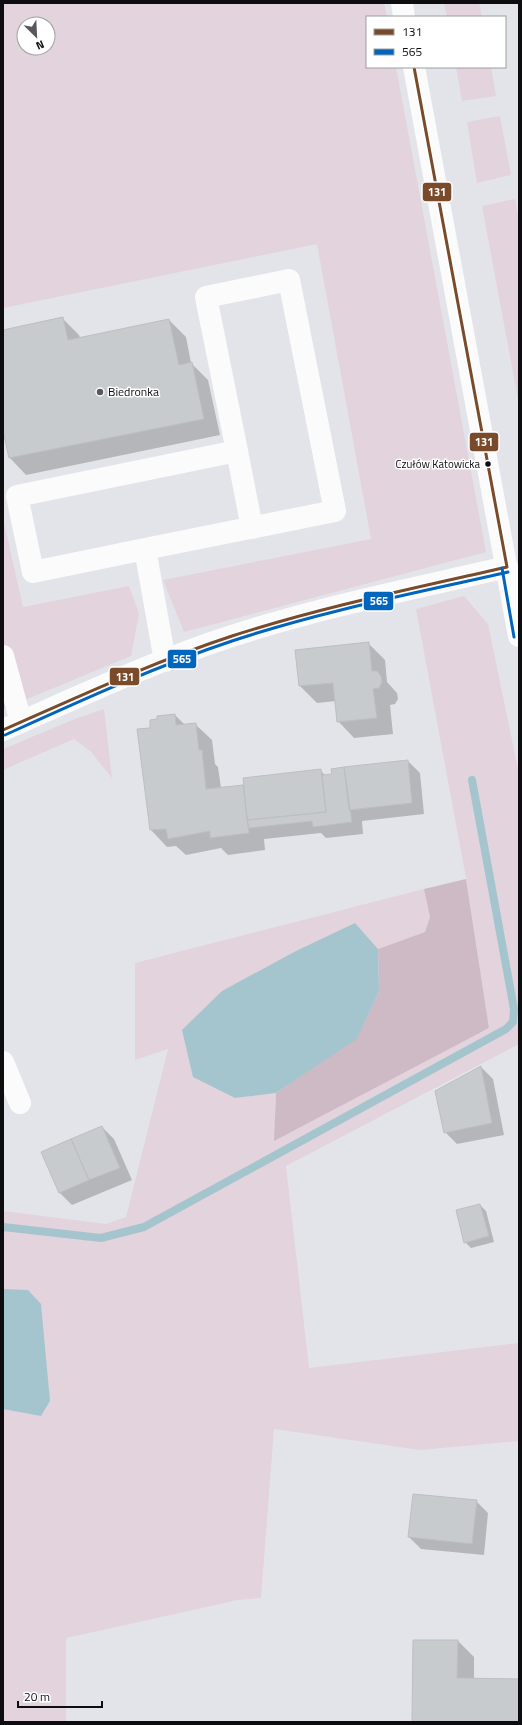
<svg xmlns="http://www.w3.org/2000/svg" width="522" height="1725" font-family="'Titillium Web',sans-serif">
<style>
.green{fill:#e3d3dd;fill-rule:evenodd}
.forest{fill:#cebac5}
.water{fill:#a5c5ce}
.shadow{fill:#0003}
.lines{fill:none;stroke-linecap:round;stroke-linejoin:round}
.stream{stroke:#a5c5ce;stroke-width:8}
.building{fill:#c8cbce;stroke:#bcbfc2}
.minor{stroke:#fbfbfc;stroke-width:22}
.major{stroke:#fbfbfc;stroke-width:22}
.bus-1-casing{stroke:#fff;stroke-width:6}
.bus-2-casing{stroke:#fff;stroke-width:6}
.bus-1{stroke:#7a4b2a;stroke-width:3}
.bus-2{stroke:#0065bd;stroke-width:3}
.poi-dot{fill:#58585c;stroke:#fff;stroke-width:1.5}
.bus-dot{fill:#0d0d10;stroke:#fff;stroke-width:1.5}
.labels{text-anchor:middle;stroke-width:3;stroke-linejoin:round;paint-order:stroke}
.bus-label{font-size:11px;fill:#0d0d10;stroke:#fff;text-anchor:end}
.poi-label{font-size:12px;fill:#0d0d10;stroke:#fff;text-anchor:start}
.line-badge{stroke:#fff;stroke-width:1.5}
.badge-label{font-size:11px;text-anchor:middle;font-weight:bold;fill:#fff}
</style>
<rect width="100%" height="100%" fill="#e3e4e9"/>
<!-- green -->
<path class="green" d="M3,3H384L387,17H367V67H396L486,552L184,632L163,580L371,539L317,244L3,308ZM24,24H48V48H24Z
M444,3H479L482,17H447Z
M456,67H491L496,96L462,101Z
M500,116L511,175L477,183L467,122Z
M515,199L519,220V405L482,206Z
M3,518L23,607L129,586L139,614L131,656L3,709Z
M464,596L488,624L519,774V1044L286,1166L309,1368L519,1343V1441L420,1450L274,1429L261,1598L238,1600L66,1638V1722H3V1211L106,1224L126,1217L168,1049L135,1060V963L424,889L430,917L425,932L378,949L354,923L235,1098L276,1093L275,1113L489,1029L466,878L416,609Z
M104,709L112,778L91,752L74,739L3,770V749L75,719Z"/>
<!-- forest -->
<path class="forest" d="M466,879L489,1028L274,1141L276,1093L357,1038L379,991L378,949L425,932L430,917L424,889Z"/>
<!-- water -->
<path class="water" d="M355,923L378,949L379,991L357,1039L276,1093L235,1098L193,1077L182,1030L222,991L296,951Z
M3,1289L28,1290L41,1304L50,1401L41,1416L3,1409Z"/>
<!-- shadow -->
<path class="shadow" d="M62,318L79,335L80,338L169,320L186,337L191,363L208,380L220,435L26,475L10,458L3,426V331Z
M368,643L385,660L387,682L397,693L398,699L395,704L390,705L393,734L354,738L338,721L336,701L317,703L300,686L296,651Z
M175,715L185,725L195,724L212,740L215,764L218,767L221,788L243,786L245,787L321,771L326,776L408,761L420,773L424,814L362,821L363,834L326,838L321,833L264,839L265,850L228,855L221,848L186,855L176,846L167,847L151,830V729Z
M481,1067L493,1079L504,1135L457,1144L445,1132Z
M102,1127L114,1139L132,1180L72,1205L60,1193L43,1153Z
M480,1205L486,1211L494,1242L471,1248L465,1242Z
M476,1501L488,1513L484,1555L421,1549L409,1537Z
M458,1641L474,1657V1679L519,1680V1722H413Z"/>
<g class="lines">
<!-- stream -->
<path class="stream" d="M3,1227L101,1238L144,1227L506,1029L513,1022L514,1009L472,780"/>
</g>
<!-- building -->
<path class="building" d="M63,317L68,340L169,319L179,365L192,362L204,419L9,458L3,431V330Z
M369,642L372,671H377L381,676L382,682L379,688L373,689L377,718L337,722L333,683L299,686L295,650Z
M175,714L176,725L196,723L199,750H202L206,789L243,785L249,833L210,838V831L168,839L166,829L150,830L137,729L150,728V720L157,719V716Z
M408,760L412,803L349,810L344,767Z
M344,767L352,822L313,827L312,821L249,828L247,820L326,812L322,775L332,774L331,769Z
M321,769L326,812L247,820L243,778Z
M481,1066L492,1123L444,1133L435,1091Z
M102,1126L120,1168L89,1180L71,1139Z
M71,1139L89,1180L59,1193L41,1152Z
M480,1204L489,1236L464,1243L456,1210Z
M413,1494L477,1500L472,1544L408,1537Z
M413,1640H458L457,1678L519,1679V1722H412Z"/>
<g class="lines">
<!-- minor -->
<path class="minor" d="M237,451L252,528
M145,549L33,572L17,496L237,451L206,297L289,280L335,511L145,549L165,661
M3,656L21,722
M3,730C78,697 154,661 232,636C321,607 416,588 507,567
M3,1062L20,1103"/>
<!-- major -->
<path class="major" d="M402,3L404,17
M414,67L519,636"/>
<!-- bus-1 casing -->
<g class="bus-1-casing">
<path id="bus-1" d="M414,67L507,567
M3,730C78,697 153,662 232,636C322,607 415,588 507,567"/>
</g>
<!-- bus-2 casing -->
<g class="bus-2-casing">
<path id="bus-2" d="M502,568L514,637
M5,735C80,701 154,667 232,641C322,611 416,593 508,572"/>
</g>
<!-- bus-1 -->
<use href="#bus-1" class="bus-1"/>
<!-- bus-2 -->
<use href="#bus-2" class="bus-2"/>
</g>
<!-- markers -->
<circle class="poi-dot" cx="100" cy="392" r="4"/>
<circle class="bus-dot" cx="488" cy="464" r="3.5"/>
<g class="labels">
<!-- bus labels -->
<g class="bus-label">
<text x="480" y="468">Czułów Katowicka</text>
</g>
<!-- poi labels -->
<g class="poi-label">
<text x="108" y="396">Biedronka</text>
</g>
</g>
<g class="line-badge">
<rect x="422" y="182" width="30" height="20" rx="4" fill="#7a4b2a"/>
<rect x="469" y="432" width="30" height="20" rx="4" fill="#7a4b2a"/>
<rect x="363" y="591" width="31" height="20" rx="4" fill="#0065bd"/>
<rect x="167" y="649" width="30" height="20" rx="4" fill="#0065bd"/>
<rect x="109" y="667" width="31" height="19" rx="4" fill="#7a4b2a"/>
</g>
<g class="badge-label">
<text x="437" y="196">131</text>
<text x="484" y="446">131</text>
<text x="379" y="605">565</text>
<text x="182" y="663">565</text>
<text x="125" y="681">131</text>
</g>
<!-- border -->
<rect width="522" height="1725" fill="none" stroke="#0d0d10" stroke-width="8"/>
<!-- legend -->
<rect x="366" y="16" width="140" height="52" fill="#ffffff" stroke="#9e9e9f"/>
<rect x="374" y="29" width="20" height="6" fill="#7a4b2a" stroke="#9e9e9f"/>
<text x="402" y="36" font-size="12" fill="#0d0d10">131</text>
<rect x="374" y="49" width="20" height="6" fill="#0065bd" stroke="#9e9e9f"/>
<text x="402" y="56" font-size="12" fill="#0d0d10">565</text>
<!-- north arrow -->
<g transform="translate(36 36) rotate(156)"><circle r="19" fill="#ffffff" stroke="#9e9e9f"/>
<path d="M0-3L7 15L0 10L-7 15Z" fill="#58585c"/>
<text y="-6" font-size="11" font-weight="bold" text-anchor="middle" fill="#0d0d10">N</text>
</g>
<!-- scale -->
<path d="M18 1701v6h84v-6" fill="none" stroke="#0d0d10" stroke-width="2"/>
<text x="24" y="1701" font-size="12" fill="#0d0d10" stroke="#ffffff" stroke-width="3" paint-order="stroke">20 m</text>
</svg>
